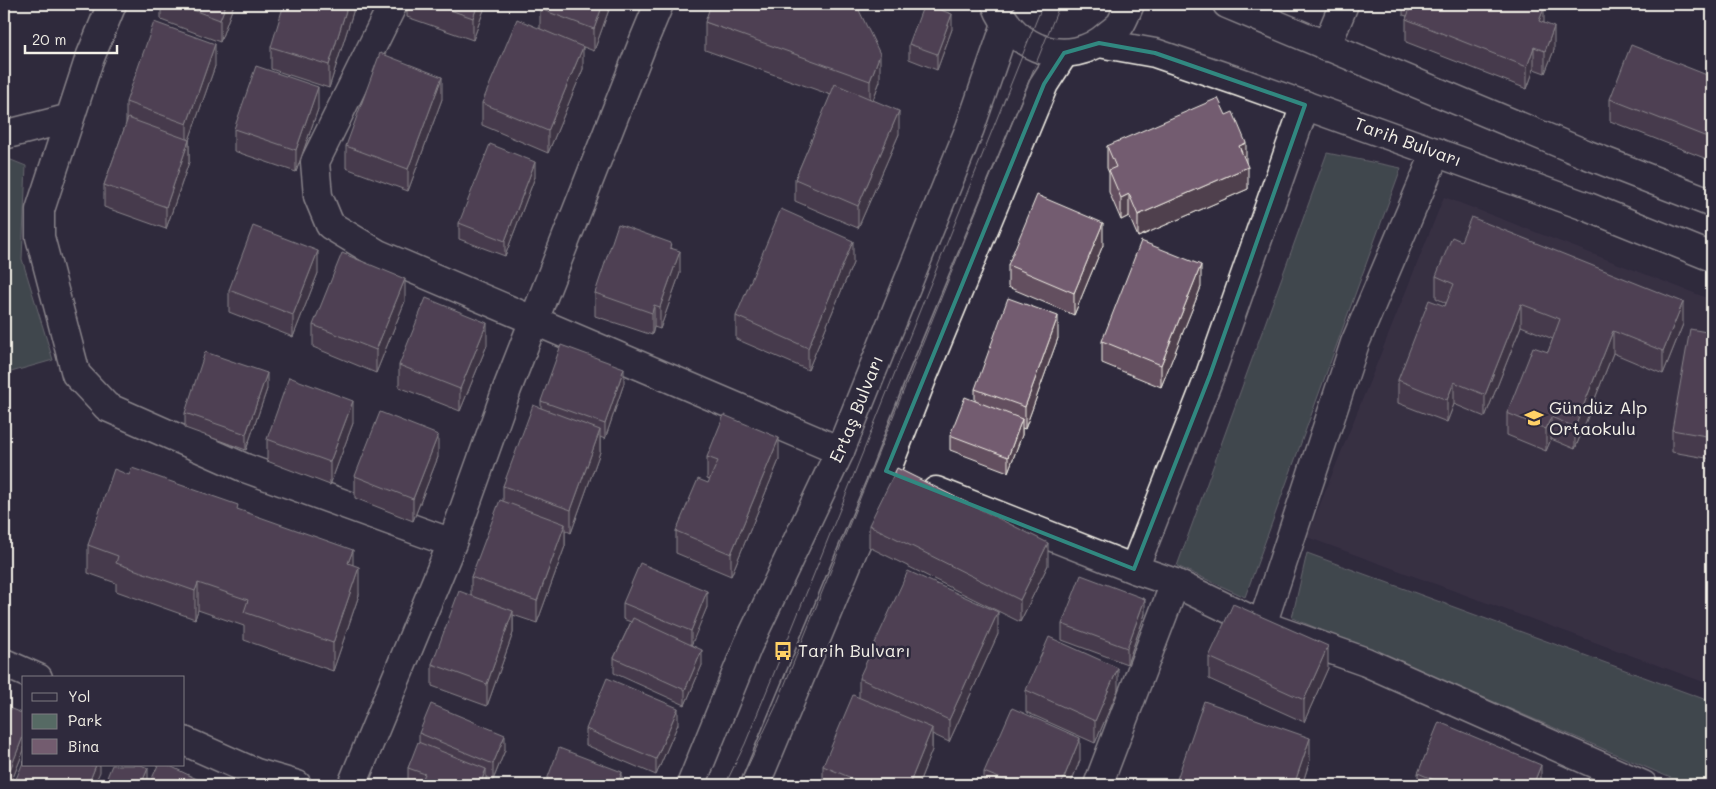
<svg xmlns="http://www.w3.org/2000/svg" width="1716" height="789" font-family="Mali,sans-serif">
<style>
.built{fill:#43394c}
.green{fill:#566a64;stroke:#a5aea6}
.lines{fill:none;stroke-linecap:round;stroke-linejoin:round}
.minor-casing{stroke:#f4f1e8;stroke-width:31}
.primary-casing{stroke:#f4f1e8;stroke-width:31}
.minor{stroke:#2f2a3d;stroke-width:28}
.primary{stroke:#2f2a3d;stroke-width:28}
.tram{stroke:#f4f1e8;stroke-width:1}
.wall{fill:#634f5f;stroke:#f4f1e8}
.shaded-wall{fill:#50404e;stroke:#f4f1e8}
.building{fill:#735c6f;stroke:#f4f1e8}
.marked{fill:none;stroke:#318880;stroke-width:4;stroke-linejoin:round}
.labels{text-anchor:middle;stroke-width:5;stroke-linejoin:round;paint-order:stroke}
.street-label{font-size:18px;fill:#f4f1e8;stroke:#2f2a3d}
.poi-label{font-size:18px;fill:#f4f1e8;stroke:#2f2a3d;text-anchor:start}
</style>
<rect width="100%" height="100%" fill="#2f2a3d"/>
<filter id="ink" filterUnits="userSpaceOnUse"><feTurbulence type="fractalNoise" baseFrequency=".02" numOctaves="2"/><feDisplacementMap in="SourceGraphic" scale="10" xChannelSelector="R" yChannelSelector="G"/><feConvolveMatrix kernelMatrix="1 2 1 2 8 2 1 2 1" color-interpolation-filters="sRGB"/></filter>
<g filter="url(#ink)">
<!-- built -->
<path class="built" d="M1444,197L1712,300V685L1307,537Z"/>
<!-- green -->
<path class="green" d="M1327,153L1401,168L1245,597L1177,566Z
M11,160L26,166L22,259L53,360L4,374V162Z
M1307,553L1712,702V785H1687L1457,686L1292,618Z"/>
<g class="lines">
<!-- minor casing -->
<g class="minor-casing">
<path id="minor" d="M112,4L89,60L40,210V237L76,374L107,407L245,468L452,543
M393,4L315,162L318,196L330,225L378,254L840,451
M1326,47L1344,4
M4,135L70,118
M936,491L1134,569L1175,583L1262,625L1366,662L1643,785
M1134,569L1210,375L1305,105
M1262,625L1355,343L1436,152
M4,663L38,678
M184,741L256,773L297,785
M352,785L452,543L507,389L644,40L659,4
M1098,785L1175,583"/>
</g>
<!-- primary casing -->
<g class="primary-casing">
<g id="primary">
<path d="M996,4C1013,50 1069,70 1108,35C1112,32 1117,28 1120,25C1124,19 1127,10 1130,4"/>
<path d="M1227,4L1588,155L1712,203"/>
<path id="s1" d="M1099,43L1155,53L1240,82L1588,207L1712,257"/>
<path id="s2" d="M691,785L748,645L840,451L970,128L1006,24"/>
<path d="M755,785L886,471L923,376L1044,84L1064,53"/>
</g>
</g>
<!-- minor -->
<use href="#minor" class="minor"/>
<!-- primary -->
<use href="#primary" class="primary"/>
<!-- tram -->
<path class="tram" d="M725,785L745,744L783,651L1043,4
M739,785L776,706L1060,4"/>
</g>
<!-- wall -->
<path class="wall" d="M161,4H234L220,42L161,20Z
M353,4V12L329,88L271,69V47Z
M407,4H486L473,40L407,17Z
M611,4L594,51L581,46L583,69L548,153L482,125V103L540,29V9Z
M1403,4H1532L1544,23L1554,50L1545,73L1534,69L1527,89L1406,42V19L1407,16L1403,15Z
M705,22L880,81L873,100L899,134L858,228L795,201V179L831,95L705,50Z
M952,29L937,70L909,59V44Z
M215,66L189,140V162L166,229L104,207V185L126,124V102Z
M1712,77V161L1610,121V99Z
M442,99L408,191L346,168V146Z
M318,109L296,172L234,151V129Z
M1107,146L1246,162L1248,189L1138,237L1129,216L1121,220L1109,192V173L1107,168Z
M535,177L505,256L459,239V223Z
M1103,245L1074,315L1008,287V265Z
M671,248L680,273L660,329L654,327L652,335L595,316V293Z
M853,263L808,370L736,339V316Z
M318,273L293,337L229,312V290Z
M1436,276L1683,324L1663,374L1613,353L1575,449L1551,439L1546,451L1507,435V413L1548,352L1553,339L1521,326L1485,417L1454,404L1447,422L1398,403V380L1445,306L1446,303L1436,298Z
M1201,287L1161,387L1102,363V341Z
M405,301L376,373L313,347V325Z
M1712,333V459L1672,452V430Z
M1058,338L1025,429L1022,428V435L1008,472L950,450V435L975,401V389Z
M487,345L460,411L399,387V365Z
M624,383L605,439L600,437V452L571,533L565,530V546L537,623L513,615V633L487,706L432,686V664L471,595V577L503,501V486L541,408V401Z
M267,389L246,450L185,428V413Z
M353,423L330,485L267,461V439Z
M438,457L413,521L355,498V476Z
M707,457L779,460L731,576L676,553V531L710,480L707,479Z
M129,475L238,510L353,565L359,595L333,671L244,640V626L198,610L195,619L116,591V583L88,573V545Z
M869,525L1048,565L1020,622L869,547Z
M623,603L707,607L691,644L702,665L685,705L614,673V658L631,622L623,619Z
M1145,614L1127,664L1062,640V624Z
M998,634L949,742L932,734V750L918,785H823V766L859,697V678Z
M1209,657L1328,668L1304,722L1209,679Z
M1026,690H1118L1095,743L1026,712Z
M4,706L24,750L10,785H4Z
M678,724L656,775L586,745V729Z
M419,733L505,750L493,780L486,777V785H413L408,783V768L419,743Z
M1080,760L1070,785H984V772Z
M1310,760L1302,785H1176V782Z
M1418,773L1541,785H1418Z"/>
<!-- shaded-wall -->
<path class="shaded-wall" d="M226,4H234L220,42V20Z
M348,4H353V12L329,88V65Z
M478,4H486L473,40V18Z
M603,4H611L594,51V29Z
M1544,8V31L1539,21Z
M952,14V29L937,70V54Z
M1554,27V50L1545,73V51Z
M215,44V66L187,146V124Z
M583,47V69L548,153V131Z
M1534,47V69L1527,89V67Z
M880,54V81L870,108V81Z
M442,77V99L408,191V169Z
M318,87V109L296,172V150Z
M899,111V134L858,228V206Z
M189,140V162L166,229V207Z
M1246,143V165L1239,146Z
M535,162V177L505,256V241Z
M1248,167V189L1138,237V215Z
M1129,194V216L1121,220V198Z
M1103,223V245L1074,315V293Z
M853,241V263L808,370V348Z
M318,251V273L293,337V315Z
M680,251V273L660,329V307Z
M1201,265V287L1161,387V365Z
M405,279V301L376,373V350Z
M1683,302V324L1663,374V351Z
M1521,304V326L1485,417V395Z
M654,305V327L652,335V313Z
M1058,316V338L1025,429V407Z
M487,323V345L460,411V389Z
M1613,331V353L1575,449V427Z
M624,368V383L605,439V424Z
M267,373V389L246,450V434Z
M1454,382V404L1447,422V400Z
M353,401V423L330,485V462Z
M1551,417V439L1546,451V429Z
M1022,419V435L1008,472V457Z
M600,430V452L571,533V510Z
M438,435V457L413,521V499Z
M779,438V460L731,576V554Z
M565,524V546L537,623V601Z
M1048,543V565L1020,622V600Z
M353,550V578L348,563Z
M359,567V595L333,671V643Z
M198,583V610L195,619V591Z
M707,591V607L691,646V631Z
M1145,599V614L1127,664V648Z
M513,611V633L487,706V684Z
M998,612V634L949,742V720Z
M1328,646V668L1304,722V700Z
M702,650V665L685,705V690Z
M1118,668V690L1095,743V721Z
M678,708V724L656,775V759Z
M932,728V750L918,785H909Z
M24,734V750L10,785H8V775Z
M505,735V750L493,780V764Z
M1080,738V760L1070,785H1061Z
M1310,738V760L1302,785H1294Z
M96,765H100V772L94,785H88Z
M1541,765V785H1533Z
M148,768V783L147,785H141Z
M486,769V785H480Z
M622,772V785H617Z"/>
<!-- building -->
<path class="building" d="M177,4H226L220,20Z
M284,4H348L329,65L271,47Z
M433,4H478L473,18Z
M542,4H603L594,29L540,9Z
M711,4H856L880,54L870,81L705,22Z
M924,4L952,14L937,54L909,44Z
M1412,4H1532L1544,8L1539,21L1554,27L1545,51L1534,47L1527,67L1406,19Z
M517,19L583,47L548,131L482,103Z
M154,22L215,44L187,124L126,102Z
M1631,45L1712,77V139L1610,99Z
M380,53L442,77L408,169L346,146Z
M256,66L318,87L296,150L234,129Z
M835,84L899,111L858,206L795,179Z
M1218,98L1226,115L1233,112L1246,143L1239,146L1248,167L1138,215L1129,194L1121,198L1109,170L1116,167L1107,146Z
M128,118L189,140L166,207L104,185Z
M490,144L535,162L505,241L459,223Z
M1037,195L1103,223L1074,293L1008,265Z
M781,209L853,241L808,348L736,316Z
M1471,217L1683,302L1663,351L1613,331L1575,427L1551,417L1546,429L1507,413L1533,347L1548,352L1560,319L1521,304L1485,395L1454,382L1447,400L1398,380L1429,300L1445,306L1454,284L1436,276L1452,237L1461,241Z
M618,224L671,243L670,248L680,251L660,307L654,305L652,313L595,293Z
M253,226L318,251L293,315L229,290Z
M1141,241L1201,265L1161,365L1102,341Z
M342,253L405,279L376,350L313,325Z
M426,298L487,323L460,389L399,365Z
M1008,298L1058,316L1025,407L975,389Z
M1690,329L1712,333V437L1672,430Z
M561,345L624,368L605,424L541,401Z
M205,352L267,373L246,434L185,413Z
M289,377L353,401L330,462L267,439Z
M965,397L1022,419L1008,457L950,435Z
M533,405L600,430L571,510L503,486Z
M380,412L438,435L413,499L355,476Z
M724,415L779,438L731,554L676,531L698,479L708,483L718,461L707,457Z
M132,468L238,505L237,509L353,550L348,563L359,567L333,643L244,612L248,600L198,583L195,591L116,563L118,556L88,545L114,469L129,475Z
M897,468L1048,543L1020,600L869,525Z
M500,500L565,524L537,601L471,577Z
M640,563L707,591L691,631L623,603Z
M908,571L998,612L949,720L859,678Z
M1081,575L1145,599L1127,648L1062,624Z
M459,591L513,611L487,684L432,664Z
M1233,604L1328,646L1304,700L1209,657Z
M633,618L702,650L685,690L614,658Z
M1049,637L1118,668L1095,721L1026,690Z
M607,678L678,708L656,759L586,729Z
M853,695L932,728L909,785H868L823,766Z
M1204,701L1310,738L1294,785H1187L1176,782Z
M431,704L505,735L493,764L419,733Z
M4,706L24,714V734L8,775L4,773Z
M1012,708L1080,738L1061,785H1016L984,772Z
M1439,722L1541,765L1533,785H1446L1418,773Z
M418,742L486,769L480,785H435L422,780L425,774L408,768Z
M559,748L622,772L617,785H545Z
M24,760V765H96L88,785H18L14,784Z
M112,765H141L148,768L141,785H104Z
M158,765H168L203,782L202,785H149Z
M232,782L241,785H230Z"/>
</g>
<!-- marked area -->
<path d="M0 0H1716V789H0ZM1099,43L1155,53L1305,105L1210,375L1134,569L886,471L1044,84L1064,53Z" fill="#2f2a3d" fill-opacity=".55" fill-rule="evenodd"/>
<path class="marked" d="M1099,43L1155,53L1305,105L1210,375L1134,569L886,471L1044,84L1064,53Z"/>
<!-- icons -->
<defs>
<g id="school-bare" transform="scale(1.5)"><path d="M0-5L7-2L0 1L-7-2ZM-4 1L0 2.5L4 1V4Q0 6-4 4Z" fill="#ffd166" stroke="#2f2a3d" stroke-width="2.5" paint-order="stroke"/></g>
<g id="bus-bare" transform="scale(1.5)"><path d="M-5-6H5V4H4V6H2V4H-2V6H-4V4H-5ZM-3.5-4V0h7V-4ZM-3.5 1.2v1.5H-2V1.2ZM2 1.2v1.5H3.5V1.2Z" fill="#ffd166" stroke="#2f2a3d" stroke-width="2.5" paint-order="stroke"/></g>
</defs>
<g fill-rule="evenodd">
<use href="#school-bare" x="1534" y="418"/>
<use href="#bus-bare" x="783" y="651"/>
</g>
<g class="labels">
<!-- street labels -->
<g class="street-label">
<text dy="6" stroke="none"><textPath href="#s1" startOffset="325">Tarih Bulvarı</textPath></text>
<text dy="6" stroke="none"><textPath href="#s2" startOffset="411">Ertaş Bulvarı</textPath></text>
</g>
<!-- poi labels -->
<g class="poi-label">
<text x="1549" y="414">Gündüz Alp<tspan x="1549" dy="21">Ortaokulu</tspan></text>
<text x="798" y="657">Tarih Bulvarı</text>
</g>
</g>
<!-- margin -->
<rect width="1716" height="789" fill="none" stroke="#2f2a3d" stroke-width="20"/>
<rect x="10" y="10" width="1696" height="769" fill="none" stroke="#f4f1e8" stroke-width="2" filter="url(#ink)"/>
<!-- legend -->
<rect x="22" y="676" width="162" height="90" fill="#2f2a3d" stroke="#7e7a81"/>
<rect x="32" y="693" width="25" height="8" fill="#2f2a3d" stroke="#7e7a81"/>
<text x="68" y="702" font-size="15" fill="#f4f1e8">Yol</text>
<rect x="32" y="714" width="25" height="15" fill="#566a64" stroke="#7e7a81"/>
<text x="68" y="726" font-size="15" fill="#f4f1e8">Park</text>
<rect x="32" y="739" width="25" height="15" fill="#735c6f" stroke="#7e7a81"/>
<text x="68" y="752" font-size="15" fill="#f4f1e8">Bina</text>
<!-- scale -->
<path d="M25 45v8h92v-8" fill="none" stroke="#f4f1e8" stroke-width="2.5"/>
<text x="32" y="45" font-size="15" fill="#f4f1e8" stroke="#2f2a3d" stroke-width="4" paint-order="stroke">20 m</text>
</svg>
